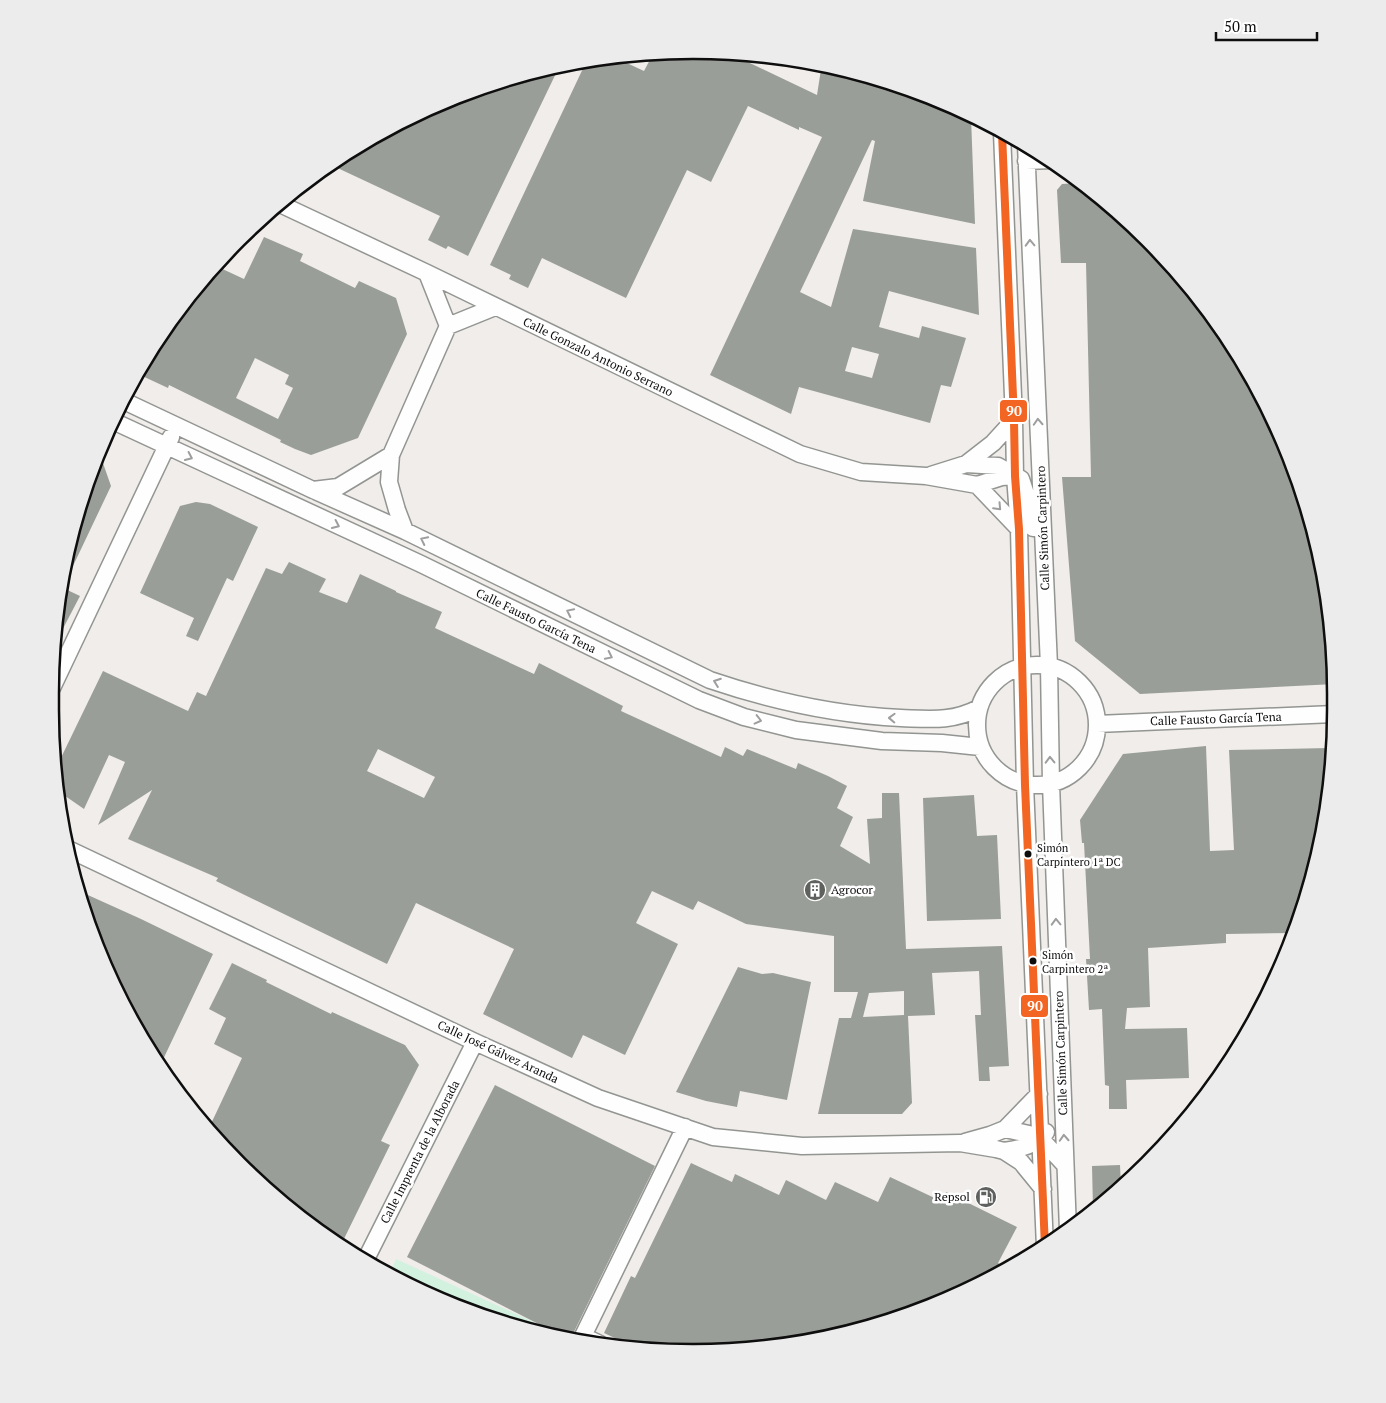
<svg xmlns="http://www.w3.org/2000/svg" width="1386" height="1403" font-family="'PT Serif',serif">
<style>
.industrial{fill:#f0edea}
.green{fill:#d3f1df}
.building{fill:#9a9e98;fill-rule:evenodd}
.lines{fill:none;stroke-linecap:round;stroke-linejoin:round}
.minor-casing{stroke:#929591;stroke-width:19}
.minor{stroke:#fdfefd;stroke-width:16}
.bus-1-casing{stroke:#fff;stroke-width:11}
.bus-1{stroke:#f26522;stroke-width:8}
.oneway{stroke:#9d9e9d}
.bus-dot{fill:#0e0e0e;stroke:#fff;stroke-width:2}
.labels{text-anchor:middle;stroke-width:5;stroke-linejoin:round;paint-order:stroke}
.bus-label{font-size:11px;fill:#0e0e0e;stroke:#fff;text-anchor:start}
.street-label{font-size:12px;fill:#0e0e0e;stroke:#fff}
.poi-label{font-size:12px;fill:#0e0e0e;stroke:#fff;text-anchor:start}
.rim{fill:none;stroke:#0e0e0e;stroke-width:2.5}
.line-badge{stroke:#fff;stroke-width:2}
.badge-label{font-size:14px;text-anchor:middle;font-weight:bold;fill:#fff}
</style>
<rect width="100%" height="100%" fill="#f4fbf2"/>
<!-- industrial -->
<path class="industrial" d="M47 701a646 646 0 1 1 1292 0a646 646 0 1 1-1292 0Z"/>
<!-- green -->
<path class="green" d="M396,1259L575,1341H568L447,1304L390,1273Z"/>
<!-- building -->
<path class="building" d="M693,50L731,54L817,95L822,63L939,99L971,117L975,224L863,201L875,141L872,140L800,292L831,307L853,229L976,248L979,315L889,291L879,327L919,338L922,326L966,338L951,387L941,385L930,423L799,387L791,414L710,375L822,137L799,127V130L748,106L711,182L687,170L626,298L542,258L528,288L509,279L511,275L490,265L587,60L616,58L644,71L653,54ZM852,347L879,354L872,378L845,371Z
M560,65L468,256L448,246L446,249L428,240L440,216L329,164L336,159L447,99Z
M1080,183L1147,238L1227,336L1287,447L1324,567L1335,684L1140,694L1075,641L1062,477H1091L1086,263H1061L1057,190L1062,184Z
M264,237L303,254L300,261L355,288L359,281L396,298L407,334L358,438L311,455L295,449L280,442L281,440L169,385L168,388L138,374L158,336L216,266L244,279ZM255,358L289,375L285,384L293,388L278,419L236,398Z
M98,449L111,486L63,587L61,586L62,568Z
M196,502L210,504L258,527L233,581L227,578L198,641L186,636L194,618L140,593L180,506Z
M289,562L326,579L319,592L347,603L360,574L396,591V592L442,612L435,628L534,674L539,663L623,706L621,711L721,757L725,747L743,756L747,749L796,769L798,763L828,776L847,786L837,808L853,817L840,846L870,864L867,819L882,818V793H899L906,949L1002,946L1009,1066L989,1067L990,1081H979L975,1015H981L979,971L932,973L935,1015L908,1016L912,1103L902,1114H818L839,1018H851L858,992H834V936L746,924L698,901L693,910L652,891L636,923L678,944L625,1055L583,1035L572,1058L483,1014L514,949L416,903L387,964L216,881L218,878L128,839L152,790L98,825L125,762L109,755L84,809L58,791L56,768L103,671L188,711L197,692L206,696L266,568L282,574ZM378,749L435,777L424,798L367,771ZM904,991V1015L863,1017L869,993Z
M61,587L80,596L56,642Z
M1206,746L1210,851L1234,850L1229,750L1329,748L1330,768L1324,835L1294,933L1226,934V943L1148,948L1150,1007L1127,1008L1125,1029L1187,1028L1189,1078L1126,1080L1127,1109H1109V1086L1105,1085L1102,1009L1089,1010L1086,959H1090L1084,843H1082L1080,820L1123,754Z
M974,795L977,836L997,835L1001,919L927,921L923,798Z
M79,891L141,919L213,954L159,1068L99,956Z
M232,963L267,980L266,982L331,1014L332,1012L405,1045L419,1065L381,1141L390,1145L340,1247L239,1165L209,1128L242,1058L214,1044L226,1018L209,1009Z
M738,967L762,974L773,973L811,982L787,1100L740,1091L737,1107L706,1101L676,1092Z
M495,1085L655,1166L570,1340L407,1257Z
M691,1163L732,1182L735,1174L779,1195L786,1180L826,1200L835,1182L878,1202L890,1177L941,1201L946,1192L1017,1227L998,1263L1006,1268L939,1304L819,1341L693,1353L634,1347L604,1333L631,1276L635,1278Z
M1120,1165L1121,1187L1093,1209L1092,1166Z"/>
<g class="lines">
<!-- minor casing -->
<g class="minor-casing">
<path id="minor" d="M1002,133L1014,420L1015,476L1019,529L1025,785L1045,1247
M1026,145L1049,666L1051,784L1068,1230
M1026,161L1052,160
M280,204L427,273L800,454L861,472L926,476L977,485L1002,477L1015,476
M427,273L448,326
M124,401L313,490L405,531L710,680C772,701 835,715 901,718C930,719 952,722 979,708
M113,421L421,564L699,700L744,717L796,730L882,741L942,743L980,747
M966,464L993,443L1014,420
M931,475L966,464L998,466L1021,479L1032,512L1033,528
M977,485L1019,529
M313,490L338,487L391,455
M405,531L397,510L389,482L391,455L448,326L495,307
M977 725a60 60 0 1 1 120 0a60 60 0 1 1-120 0Z
M52,688L171,437
M1097,724L1334,714
M66,848L475,1042L598,1098L713,1137L802,1146L960,1143L996,1149L1004,1151L1021,1162L1043,1189
M1005,1129L1029,1134L1041,1139L1065,1165
M965,1142L990,1135L1005,1129L1039,1094
M1004,1151C1021,1149 1036,1145 1046,1132
M365,1261L475,1042
M600,1344L583,1336L685,1127"/>
</g>
<!-- minor -->
<use href="#minor" class="minor"/>
<!-- bus-1 casing -->
<g class="bus-1-casing">
<path id="bus-1" d="M1002,133L1014,420L1015,476L1019,529L1025,785L1045,1247"/>
</g>
<!-- bus-1 -->
<use href="#bus-1" class="bus-1"/>
</g>
<!-- one-way arrows -->
<defs><path id="oneway-chevron" d="M-2-3.5L2.5 0L-2 3.5" fill="none" stroke-width="1.6" stroke-linecap="round" stroke-linejoin="round" transform="scale(1.25)"/></defs>
<g class="oneway">
<use href="#oneway-chevron" transform="translate(1030 243) rotate(-92)"/>
<use href="#oneway-chevron" transform="translate(1038 422) rotate(-93)"/>
<use href="#oneway-chevron" transform="translate(189 457) rotate(25)"/>
<use href="#oneway-chevron" transform="translate(998 507) rotate(47)"/>
<use href="#oneway-chevron" transform="translate(336 525) rotate(25)"/>
<use href="#oneway-chevron" transform="translate(424 540) rotate(-154)"/>
<use href="#oneway-chevron" transform="translate(570 612) rotate(-154)"/>
<use href="#oneway-chevron" transform="translate(609 656) rotate(26)"/>
<use href="#oneway-chevron" transform="translate(717 682) rotate(-160)"/>
<use href="#oneway-chevron" transform="translate(892 718) rotate(-178)"/>
<use href="#oneway-chevron" transform="translate(758 720) rotate(14)"/>
<use href="#oneway-chevron" transform="translate(1050 760) rotate(-91)"/>
<use href="#oneway-chevron" transform="translate(1056 922) rotate(-92)"/>
<use href="#oneway-chevron" transform="translate(1064 1138) rotate(-93)"/>
</g>
<!-- icons -->
<defs>
<g id="building-disc" transform="scale(1.125)"><circle r="9.5" fill="#5e615e" stroke="#fff"/><path d="M-4-6H4V6H1V3H-1V6H-4ZM-2.5-4.3h1.7v1.8h-1.7ZM.8-4.3h1.7v1.8H.8ZM-2.5-1h1.7V.8h-1.7ZM.8-1h1.7V.8H.8Z" fill="#fff"/></g>
<g id="fuel-disc" transform="scale(1.125)"><circle r="9.5" fill="#5e615e" stroke="#fff"/><path d="M-5.5-6h7V0h2V4h1.3V-2.5L3-4.5l.8-.8L6-3V5H2.5V1h-1V6h-7ZM-4.2-4.7v3.2H.2V-4.7Z" fill="#fff"/></g>
</defs>
<g fill-rule="evenodd">
<use href="#building-disc" x="815" y="890"/>
<use href="#fuel-disc" x="986" y="1197"/>
</g>
<!-- markers -->
<g class="bus-dot">
<circle cx="1028" cy="854" r="4.5"/>
<circle cx="1033" cy="961" r="4.5"/>
</g>
<g class="labels">
<!-- bus labels -->
<g class="bus-label">
<text x="1037" y="852">Simón<tspan x="1037" dy="14">Carpintero 1ª DC</tspan></text>
<text x="1042" y="959">Simón<tspan x="1042" dy="14">Carpintero 2ª</tspan></text>
</g>
<!-- street labels -->
<g class="street-label">
<text transform="translate(598 357) rotate(26)" y="4">Calle Gonzalo Antonio Serrano</text>
<text transform="translate(1043 528) rotate(-92)" y="4">Calle Simón Carpintero</text>
<text transform="translate(536 621) rotate(26)" y="4">Calle Fausto García Tena</text>
<text transform="translate(1216 719) rotate(-2)" y="4">Calle Fausto García Tena</text>
<text transform="translate(498 1052) rotate(25)" y="4">Calle José Gálvez Aranda</text>
<text transform="translate(1061 1053) rotate(-92)" y="4">Calle Simón Carpintero</text>
<text transform="translate(420 1152) rotate(-63)" y="4">Calle Imprenta de la Alborada</text>
</g>
<!-- poi labels -->
<g class="poi-label">
<text x="831" y="894">Agrocor</text>
<text x="970" y="1201" text-anchor="end">Repsol</text>
</g>
</g>
<!-- crop -->
<path d="M0 0H1386V1403H0ZM693 59H693A634 634 0 0 1 1327 693V710A634 634 0 0 1 693 1344H693A634 634 0 0 1 59 710V693A634 634 0 0 1 693 59Z" fill="#ececec" fill-rule="evenodd"/>
<path class="rim" d="M693 59H693A634 634 0 0 1 1327 693V710A634 634 0 0 1 693 1344H693A634 634 0 0 1 59 710V693A634 634 0 0 1 693 59Z"/>
<g class="line-badge">
<rect x="999" y="399" width="29" height="24" rx="5" fill="#f26522"/>
<rect x="1020" y="994" width="29" height="24" rx="5" fill="#f26522"/>
</g>
<g class="badge-label">
<text x="1014" y="416">90</text>
<text x="1035" y="1011">90</text>
</g>
<!-- scale -->
<path d="M1216 32v8h101v-8" fill="none" stroke="#0e0e0e" stroke-width="2.5"/>
<text x="1224" y="32" font-size="15" fill="#0e0e0e" stroke="#ffffff" stroke-width="4" paint-order="stroke">50 m</text>
</svg>
